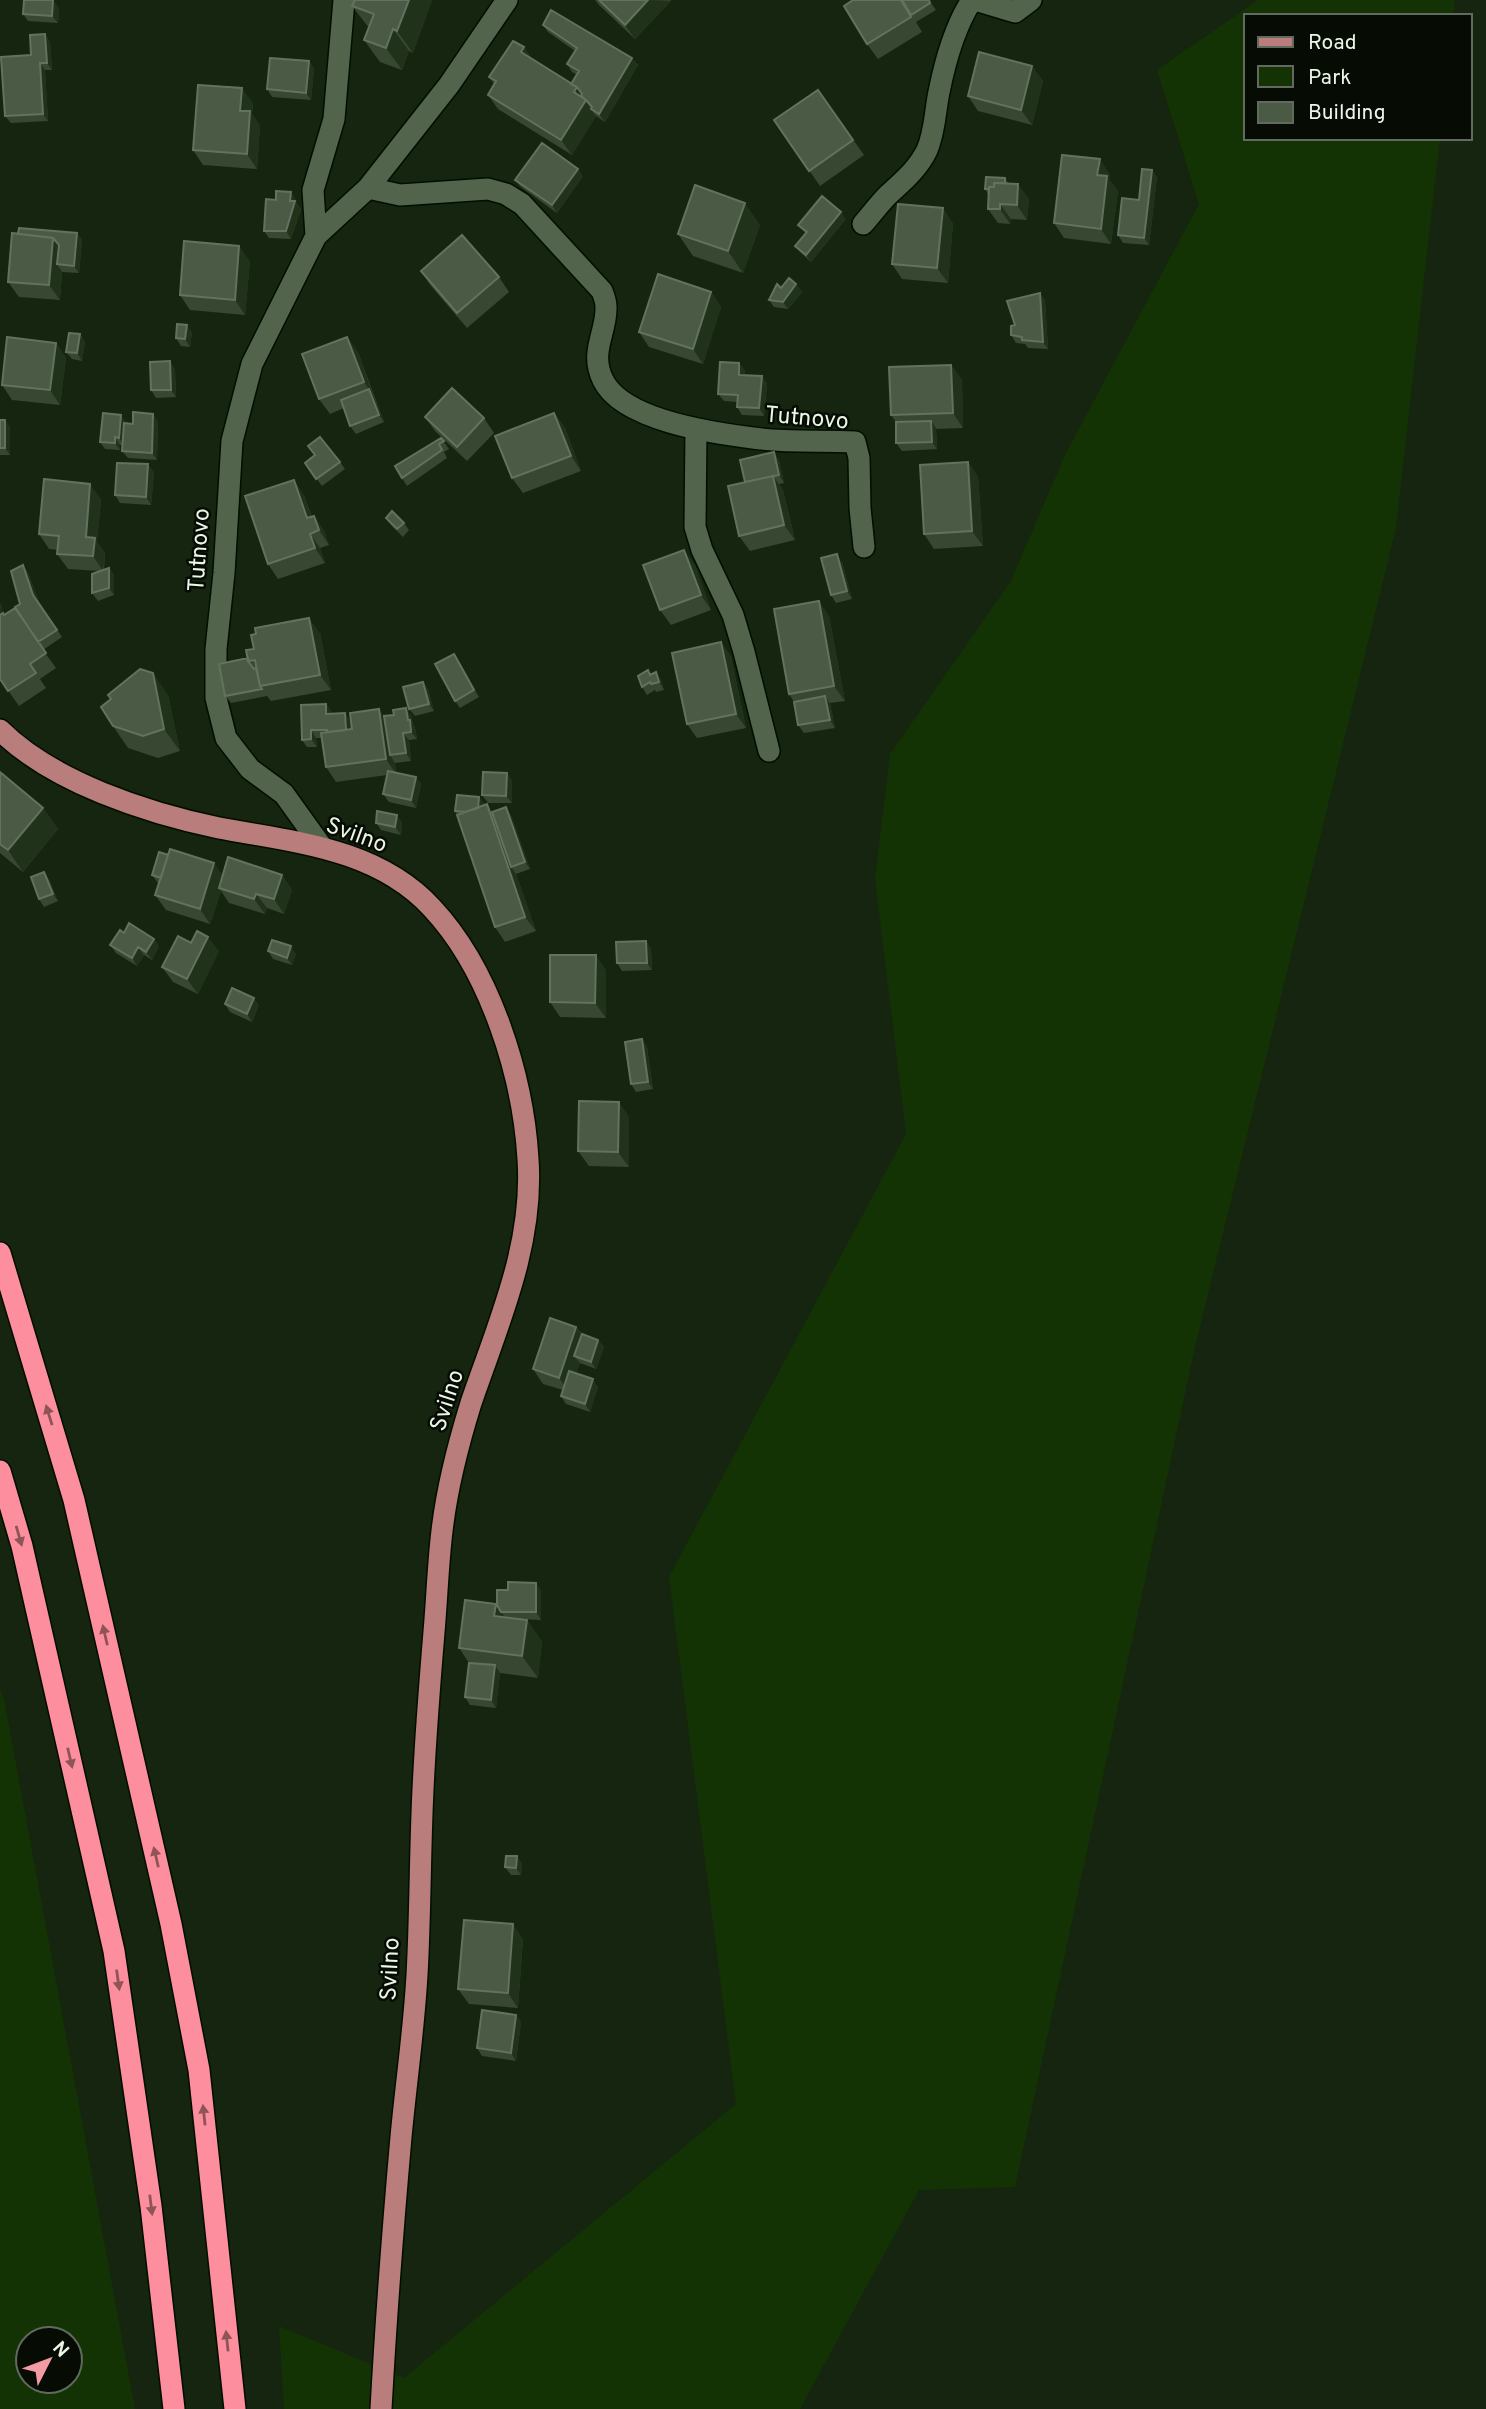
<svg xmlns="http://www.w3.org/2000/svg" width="1486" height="2409" font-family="Overpass,sans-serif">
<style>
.green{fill:#143304;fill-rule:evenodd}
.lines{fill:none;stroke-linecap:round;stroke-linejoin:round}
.minor-casing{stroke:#020e00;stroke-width:24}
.major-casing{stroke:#020e00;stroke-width:24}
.highway-casing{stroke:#020e00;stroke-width:24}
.minor{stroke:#52644b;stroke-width:21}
.major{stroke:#b97d7c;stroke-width:21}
.highway{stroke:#fd8e9d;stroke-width:21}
.wall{fill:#374731}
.shaded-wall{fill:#21321b}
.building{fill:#4a5a44;stroke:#63725e;stroke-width:2}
.oneway{fill:#8e5458}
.labels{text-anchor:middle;stroke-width:5;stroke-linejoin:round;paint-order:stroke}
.street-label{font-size:23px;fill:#ebf6e7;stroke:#060c04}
</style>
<rect width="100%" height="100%" fill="#15250f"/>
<!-- green -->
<path class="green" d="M1258,0H1455L1453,16H1246V138H1440L1396,528L1195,1347L1015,2187L919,2190L800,2409H284L279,2326L404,2378L736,2104L669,1577L906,1134L875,879L890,754L1011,581L1065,455L1199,204L1157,70Z
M0,1689L4,1699L135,2409H0ZM28,2339H70V2381H28Z"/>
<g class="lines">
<!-- minor casing -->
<g class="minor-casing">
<path id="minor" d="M975,0L1015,12L1031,0
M368,188L400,195L488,189L506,194L522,204L602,291C604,296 606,302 606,307C607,332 589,352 603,380C622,420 713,433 753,438C786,443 821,440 855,442L859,458L860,508L864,547
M863,224C871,215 879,204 888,195C902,182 918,169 927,150C935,132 935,111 939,92C945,62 955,26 972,0
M316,236L368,188L449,85L507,0
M696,429L695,527L702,550L733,615L744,652L769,751
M322,847L284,794L250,769L226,738L216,698V649L224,573L232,441L252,364L316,236L313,190L334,119L344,0"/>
</g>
<!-- major casing -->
<g class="major-casing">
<path id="major" d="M0,730C52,782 147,813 219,828C293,842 377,848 432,908C490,970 523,1075 528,1159C534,1245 498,1324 471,1403C458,1445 447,1487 442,1531C438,1564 437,1598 434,1632C429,1692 424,1753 422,1814C420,1867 420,1922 417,1975C414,2029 406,2083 401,2137C393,2227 386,2318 381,2409"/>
</g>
<!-- highway casing -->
<g class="highway-casing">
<path id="highway" d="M0,1253L74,1500L171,1924L199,2070L235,2409
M0,1471L22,1546L114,1951L151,2206L174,2409"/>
</g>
<!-- minor -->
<use href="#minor" class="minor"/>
<!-- major -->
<use href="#major" class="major"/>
<!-- highway -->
<use href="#highway" class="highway"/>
</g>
<!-- wall -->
<path class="wall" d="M432,0L413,53L409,51L402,70L380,62L364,40L369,28L352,6Z
M595,0H670L671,1L635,39L599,5Z
M929,0L936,10L916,22L922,32L878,59L867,44Z
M59,8L58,23L28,21L23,14Z
M543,25L632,58L638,65L605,122L596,116L572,155L498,109L488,95L494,84L489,77L524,47L532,59L571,84L577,75L572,72L567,64L575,51L548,32Z
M45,34L50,42L52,70H45L48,121L11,123L5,116L31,55Z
M309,61L314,69L311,100L272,97L267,89Z
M1032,66L1043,81L1032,125L978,111L968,96Z
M818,90L864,155L820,186L774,120Z
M253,103L252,114L260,126L257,169L203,165L193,150Z
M1152,170L1157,177L1149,245L1123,243L1118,235L1139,200Z
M1110,174L1109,179L1118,191L1111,244L1064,238L1054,223Z
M583,176L557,213L521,187L515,180Z
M1005,178L1009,184L1029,199L1027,220L1011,219L1010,224L998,223L988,209V194L985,189Z
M276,200H296V202L301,209L291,239L269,238L264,231Z
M846,219L811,262L801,253L795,246L805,233L798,225Z
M953,223L948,283L902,279L892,264Z
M760,225L743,273L693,256L678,234Z
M77,233L82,240L79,273L62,272L60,300L19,297L8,282L18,234Z
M250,261L245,315L190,310L180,295Z
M421,271L499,277L509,292L467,328L431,286Z
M796,284L802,292L788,309L774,307L769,300L781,288Z
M711,292L721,307L703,364L649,347L639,332Z
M1045,300L1048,349L1028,348L1025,344L1016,343L1011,335L1015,325Z
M192,332L190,347L181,346L176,338Z
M80,334L85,342L82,361L72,359L66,352Z
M56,343L66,358L60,405L12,400L2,385Z
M358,352L384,422L356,434L350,426L344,408L330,414L319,399Z
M739,363L745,371L744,375L762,376L767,384L764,416L742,415L737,407V402L724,401L718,394Z
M951,365L962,380L963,428L936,429L937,449L902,451L896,443V422L891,415Z
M175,369L176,397L156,398L151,390Z
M554,413L565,428L581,471L523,493L512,478Z
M153,414L158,422L157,460L128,458L122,451L123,445H120V450L105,449L100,442L126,422L133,424Z
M425,417L484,418L494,433L467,461L435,431Z
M0,420H5L10,428V455H0Z
M441,438L449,449L444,452L447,458L407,486L402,478Z
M779,460L784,483L779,484L783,490L795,540L750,551L739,536L745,482Z
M340,462L345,469L322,486L305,463Z
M968,462L978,477L983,546L934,549L924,534Z
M154,472L151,505L120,503L115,495Z
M304,495L312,517L314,516L324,531L329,545L320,548L325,563L278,579L268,564Z
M101,499L97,542L105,553L104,569L109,568L114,575V595L98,601L92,593L99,571L68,569L57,554L58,550L49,549L39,534Z
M386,518L404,523L409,530L403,537L391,525Z
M842,562L852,599L836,603L831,595Z
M23,565L28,573L39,602L62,637L43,650L56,668L40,679L46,688L19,706L0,679L2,605V613L4,615L20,604Z
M695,565L711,610L671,625L660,610Z
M829,616L845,701L830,703L835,728L804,733L798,725L794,702L789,694Z
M320,633L331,690L271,701L267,696L231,703L225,696L248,658Z
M721,642L731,657L746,728L697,738L687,724Z
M459,661L479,697L460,708L455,701Z
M656,672L661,680L664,690L656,692L655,690L647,695L642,687L651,675Z
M428,689L434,711L415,716L409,709Z
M108,695H168L180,751L158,758L128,748L113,726L111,699Z
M326,704L331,711V714L345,713L350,721L351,729L384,716L411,715L413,724L415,728L417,739L409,740L411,761L395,763L396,773L416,777L421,784L416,808L389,802L383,794L387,775L336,782L326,767L322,738H316L317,747H307L302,740Z
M0,772L43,808L58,829L23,872L0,853Z
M512,780V803H488L482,795Z
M485,804V805L487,804L492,812L511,815L530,869L516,874L536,931L505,942L495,927L457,815L455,811Z
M402,822L401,835L381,830L376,823Z
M152,875H282L292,890L284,914L267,908L265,914L229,903L221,891L210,924L166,910L155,895L159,883H158Z
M49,879L58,901L44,907L39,899Z
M124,933L154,939L159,946L152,960L144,955L137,966L116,953L110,945Z
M646,941L651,949L652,970L622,971L617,963Z
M191,943L219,951L198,994L173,982L162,967Z
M268,951L296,954L292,965L273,959Z
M606,970V1018L560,1017L550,1002Z
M225,1004L259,1005L252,1022L230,1012Z
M642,1039L647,1047L653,1089L636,1092L631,1084Z
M629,1117V1167L589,1166L578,1151Z
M576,1327L582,1334L598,1340L604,1347L596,1369L580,1363L576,1374L598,1387L590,1412L566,1404L561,1396L563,1390L543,1384L533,1369Z
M541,1590V1620L520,1619L527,1620L542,1642L538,1678L500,1673L496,1708L470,1705L465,1697L469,1663L459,1648L496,1604Z
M522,1863L521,1875H511L505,1867Z
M523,1939L518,2008L469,2004L458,1989Z
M516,2015L521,2022L516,2061L482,2056L477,2048Z"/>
<!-- shaded-wall -->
<path class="shaded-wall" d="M53,0L59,8L58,23L52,16Z
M409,0H432L413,53L397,31Z
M648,0L671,1L635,39L625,25Z
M393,29L409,51L402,70L386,48Z
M45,34L50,42L52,70L47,63Z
M524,47L534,62L521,52Z
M632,58L638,65L605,122L599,114Z
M309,61L314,69L311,100L306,93Z
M40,63L45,70L48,121L43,114Z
M1032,66L1043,81L1032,125L1021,110Z
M577,87L595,111L591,109L596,116L572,155L561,140L574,92Z
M242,88L253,103L252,114L260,126L257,169L247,154L240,111Z
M1100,159L1110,174L1109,179L1118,191L1111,244L1101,229L1097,175Z
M578,169L583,176L557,213L552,205Z
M1152,170L1157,177L1149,245L1144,238Z
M1018,184L1029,199L1027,220L1017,205Z
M291,192L296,200V202L301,209L291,239L286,231Z
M745,203L760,225L743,273L728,251Z
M1000,204L1011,219L1010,224L1000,209Z
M943,208L953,223L948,283L937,268Z
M841,212L846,219L811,262L806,255Z
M77,233L82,240L79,273L74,266Z
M53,238L64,252L57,264L62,272L60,300L49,285Z
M239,246L250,261L245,315L235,300Z
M796,284L802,292L788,309L783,302Z
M711,292L721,307L703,364L693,349Z
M1040,293L1045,300L1048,349L1043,342Z
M187,325L192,332L190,347L185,339Z
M80,334L85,342L82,361L77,353Z
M347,337L358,352L374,397L364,382Z
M56,343L66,358L60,405L50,390Z
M170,361L175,369L176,397L171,390Z
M739,363L745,371L744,382L739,375Z
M951,365L962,380L963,428L953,413Z
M762,376L767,384L764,416L759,408Z
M369,389L374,397L384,422L379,415Z
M554,413L565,428L581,471L571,456Z
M153,414L158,422L157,460L152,453Z
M121,415L126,422L124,445L119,438Z
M5,420L10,428V455L5,448Z
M931,421L936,428L937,449L932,442Z
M115,437L120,445V450L115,443Z
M774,452L779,460L784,483L779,475Z
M968,462L978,477L983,546L972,531Z
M148,464L154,472L151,505L146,497Z
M773,476L783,490L795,540L784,525Z
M294,480L304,495L317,533L307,518Z
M90,484L101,499L97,542L105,553L103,571L93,556L86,537Z
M314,516L324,531L329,545L319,530Z
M310,534L320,548L325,563L315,548Z
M684,550L695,565L711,610L701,595Z
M837,554L842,562L852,599L847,591Z
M23,565L28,573L39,602L62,637L33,595Z
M109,568L114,575V595L109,588Z
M819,601L829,616L845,701L834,686Z
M0,603L2,605L3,624L0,619Z
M309,618L320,633L331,690L320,675Z
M721,642L731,657L746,728L736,714Z
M454,654L459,661L479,697L474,690Z
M656,672L661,680L664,690L659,682Z
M153,673L168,695L180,751L164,729Z
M423,682L428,689L434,711L429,704Z
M825,696L830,704L835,728L830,720Z
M326,704L331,711V722L326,714Z
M406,708L411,715L413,724L415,728L417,739L411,732L408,720Z
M379,709L390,724V755L395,763L396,774L386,759Z
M345,713L350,721L351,740L346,732Z
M311,730L316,738L317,747L311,739Z
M403,733L409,740L411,761L406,753Z
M507,773L512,780V803L506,796Z
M416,777L421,784L416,808L411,800Z
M479,797L485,804L483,821L477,814Z
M487,804L498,819L511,867L516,874L536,931L525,917Z
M506,807L511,815L530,869L525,862Z
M43,808L58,829L23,872L8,850Z
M397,815L402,822L401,835L395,827Z
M214,863L225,878L219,888L221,891L210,924L200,909Z
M44,872L49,879L58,901L53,894Z
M282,875L292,890L284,914L274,899Z
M256,894L267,908L265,914L254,899Z
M208,937L219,951L198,994L187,979Z
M154,939L159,946L152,960L146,952Z
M646,941L651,949L652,970L647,963Z
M291,946L296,954L292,965L287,958Z
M138,947L144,955L137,966L132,958Z
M596,955L606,970V1018L595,1003Z
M254,998L259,1005L252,1022L247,1014Z
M642,1039L647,1047L653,1089L648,1082Z
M619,1102L629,1117V1167L618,1152Z
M576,1327L587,1342L574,1356L580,1363L570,1393L559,1378Z
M598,1340L604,1347L596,1369L591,1362Z
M593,1379L598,1387L590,1412L585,1404Z
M536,1583L541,1590V1620L536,1612Z
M496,1604L511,1626L494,1616Z
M527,1620L542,1642L538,1678L522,1656Z
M495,1665L500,1673L496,1708L491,1700Z
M517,1856L522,1863L521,1875L516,1868Z
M513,1924L523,1939L518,2008L508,1993Z
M516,2015L521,2022L516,2061L511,2053Z"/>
<!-- building -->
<path class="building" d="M24,0H53L52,16L23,14Z
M355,0H409L397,31L393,29L386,48L364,40L374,14L352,6Z
M599,0H648L625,25Z
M853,0H901L911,17L867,44L844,6Z
M902,0H929L930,3L911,15Z
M551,10L632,58L599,114L591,109L592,107L586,100L581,96L582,94L577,87L571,84L579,71L567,64L577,48L543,25Z
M45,34L47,63H40L43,114L5,116L1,57L31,55L30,35Z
M513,41L524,47L521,52L577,87L574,92L586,100L561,140L488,95L496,81L489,77Z
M979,52L1032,66L1021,110L968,96Z
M270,58L309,61L306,93L267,89Z
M198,85L242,88L240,111H250L247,154L193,150Z
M818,90L853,140L809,171L774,120Z
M542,143L578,169L552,205L515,180Z
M1062,155L1100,159L1097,175L1107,176L1101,229L1054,223Z
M1142,169L1152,170L1144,238L1118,235L1122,198L1139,200Z
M986,177L1005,178V183H994V187H989V189H985Z
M994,183L1018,184L1017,205L1000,204V209H988L989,187H994Z
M695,185L745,203L728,251L678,234Z
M276,191L291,192L290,201H295L286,231H264L266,199L276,200Z
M822,196L841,212L806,255L795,246L807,232L798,225Z
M898,204L943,208L937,268L892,264Z
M19,228L77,233L74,266L57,264L59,245L53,238L18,234Z
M12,233L53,238L49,285L8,282Z
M462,235L499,277L457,313L421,271Z
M184,241L239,246L235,300L180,295Z
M658,274L711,292L693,349L639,332Z
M789,278L796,284L783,302L769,300L777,284L781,288Z
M1040,293L1043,342L1022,340V337L1011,335V326L1015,325L1007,301Z
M177,324L187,325L185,339L176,338Z
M69,333L80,334L77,353L66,352Z
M7,337L56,343L50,390L2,385Z
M347,337L364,382L319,399L302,354Z
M170,361L171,390H151L150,362Z
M720,362L739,363V375L762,376L759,408L737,407L738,395L718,394Z
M951,365L953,413L891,415L889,367Z
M452,388L484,418L457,447L425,417Z
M369,389L379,415L350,426L341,400Z
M133,412L153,414L152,453L122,451L124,423L133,424Z
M103,413L121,415L119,438L115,437V443L100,442Z
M554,413L571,456L512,478L495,436Z
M0,420H5V448H0Z
M931,421L932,442L896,443V422Z
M320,437L340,462L316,479L305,463L315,455L308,446Z
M441,438L444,441L439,444L442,450L402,478L395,466Z
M774,452L779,475L745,482L740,460Z
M968,462L972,531L924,534L920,465Z
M117,463L148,464L146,497L115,495Z
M773,476L784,525L739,536L728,486Z
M44,479L90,484L86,537L95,538L93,556L57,554L59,536L39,534Z
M294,480L307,518L314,516L319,530L310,534L315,548L268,564L245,496Z
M392,511L404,523L397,529L386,518Z
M684,550L701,595L660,610L643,565Z
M837,554L847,591L831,595L821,558Z
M23,565L33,595L57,630L38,642L15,607L20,604L11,571Z
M109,568V588L92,593V574Z
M819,601L834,686L789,694L774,609Z
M15,608L46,653L30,664L36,673L8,691L0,679V615L3,613L4,615Z
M309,618L320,675L260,686L255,660L248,661L246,650L254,649L251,635L256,634L255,628Z
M721,642L736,714L687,724L672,653Z
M454,654L474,690L455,701L435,664Z
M248,658V661L254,669L256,668L260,686L262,689L225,696L219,664Z
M140,669L153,673L164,729L143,736L113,726L101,707L111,699L108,695Z
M648,670L650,675L656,672L659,682L651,684L650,682L642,687L638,676Z
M423,682L429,704L409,709L403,687Z
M825,696L830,720L798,725L794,702Z
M326,704V714L345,713L346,730L327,732V730H311V739L302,740L301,705Z
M406,708L408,720H410L411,732L403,733L406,753L390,755L384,716L394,715L393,710Z
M379,709L386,759L326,767L321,733L352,729L350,713Z
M388,771L416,777L411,800L383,794Z
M0,772L43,808L8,850L0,844Z
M483,772L507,773L506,796L482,795Z
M457,795L479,797L478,808L465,812L455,811Z
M487,804L525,917L495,927L457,815Z
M506,807L525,862L511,867L492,812Z
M377,811L397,815L395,827L376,823Z
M170,849L214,863L200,909L155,895Z
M159,852L168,855L161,878L152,875Z
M228,857L282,875L274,899L256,894L254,899L219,888Z
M44,872L53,894L39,899L31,877Z
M129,923L154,939L146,952L138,947L132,958L110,945L120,930L124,933Z
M197,931L208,937L187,979L162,967L178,936L191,943Z
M272,940L291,946L287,958L268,951Z
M646,941L647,963H617L616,942Z
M550,955H596L595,1003L550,1002Z
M232,988L254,998L247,1014L225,1004Z
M642,1039L648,1082L631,1084L625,1042Z
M579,1101L619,1102L618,1152L578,1151Z
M550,1318L576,1327L559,1378L533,1369Z
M582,1334L598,1340L591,1362L574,1356Z
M569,1371L593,1379L585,1404L561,1396Z
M508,1582L536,1583V1612H501L497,1605V1590H508Z
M465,1600L496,1604L494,1616L527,1620L522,1656L459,1648Z
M469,1663L495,1665L491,1700L465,1697Z
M506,1856H517L516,1868L505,1867Z
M464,1920L513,1924L508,1993L458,1989Z
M482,2010L516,2015L511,2053L477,2048Z"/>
<!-- one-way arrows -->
<defs><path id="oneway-solid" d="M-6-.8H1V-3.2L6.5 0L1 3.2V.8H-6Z" transform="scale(1.75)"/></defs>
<g class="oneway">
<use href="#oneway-solid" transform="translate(49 1415) rotate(-107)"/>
<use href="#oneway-solid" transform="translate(19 1536) rotate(74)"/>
<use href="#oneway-solid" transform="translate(105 1635) rotate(-103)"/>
<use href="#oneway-solid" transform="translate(70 1758) rotate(77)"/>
<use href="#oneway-solid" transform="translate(156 1857) rotate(-103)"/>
<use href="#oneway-solid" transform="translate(118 1980) rotate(82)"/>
<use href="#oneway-solid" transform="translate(204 2115) rotate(-96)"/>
<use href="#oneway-solid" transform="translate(151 2205) rotate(83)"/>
<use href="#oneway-solid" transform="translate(227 2341) rotate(-96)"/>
</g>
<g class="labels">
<!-- street labels -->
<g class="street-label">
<text transform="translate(807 417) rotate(5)" y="8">Tutnovo</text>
<text transform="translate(198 550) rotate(-86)" y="8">Tutnovo</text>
<text transform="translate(357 834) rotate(20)" y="8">Svilno</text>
<text transform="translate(446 1400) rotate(-72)" y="8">Svilno</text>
<text transform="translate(389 1969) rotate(-87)" y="8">Svilno</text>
</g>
</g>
<!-- legend -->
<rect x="1244" y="14" width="228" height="126" fill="#060c04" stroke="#626a5f" stroke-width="2"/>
<rect x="1258" y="37" width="35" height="10" fill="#b97d7c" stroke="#626a5f" stroke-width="2"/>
<text x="1308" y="49" font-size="21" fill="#ebf6e7">Road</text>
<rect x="1258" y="66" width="35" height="21" fill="#143304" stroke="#626a5f" stroke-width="2"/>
<text x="1308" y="84" font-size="21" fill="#ebf6e7">Park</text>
<rect x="1258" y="102" width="35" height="21" fill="#4a5a44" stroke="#626a5f" stroke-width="2"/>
<text x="1308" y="119" font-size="21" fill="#ebf6e7">Building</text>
<!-- north arrow -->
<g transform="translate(49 2360) rotate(48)"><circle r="33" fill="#060c04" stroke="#626a5f" stroke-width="2"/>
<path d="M0-5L12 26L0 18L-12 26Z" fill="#f49aa5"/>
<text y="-10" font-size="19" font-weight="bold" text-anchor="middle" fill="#ebf6e7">N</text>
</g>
</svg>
